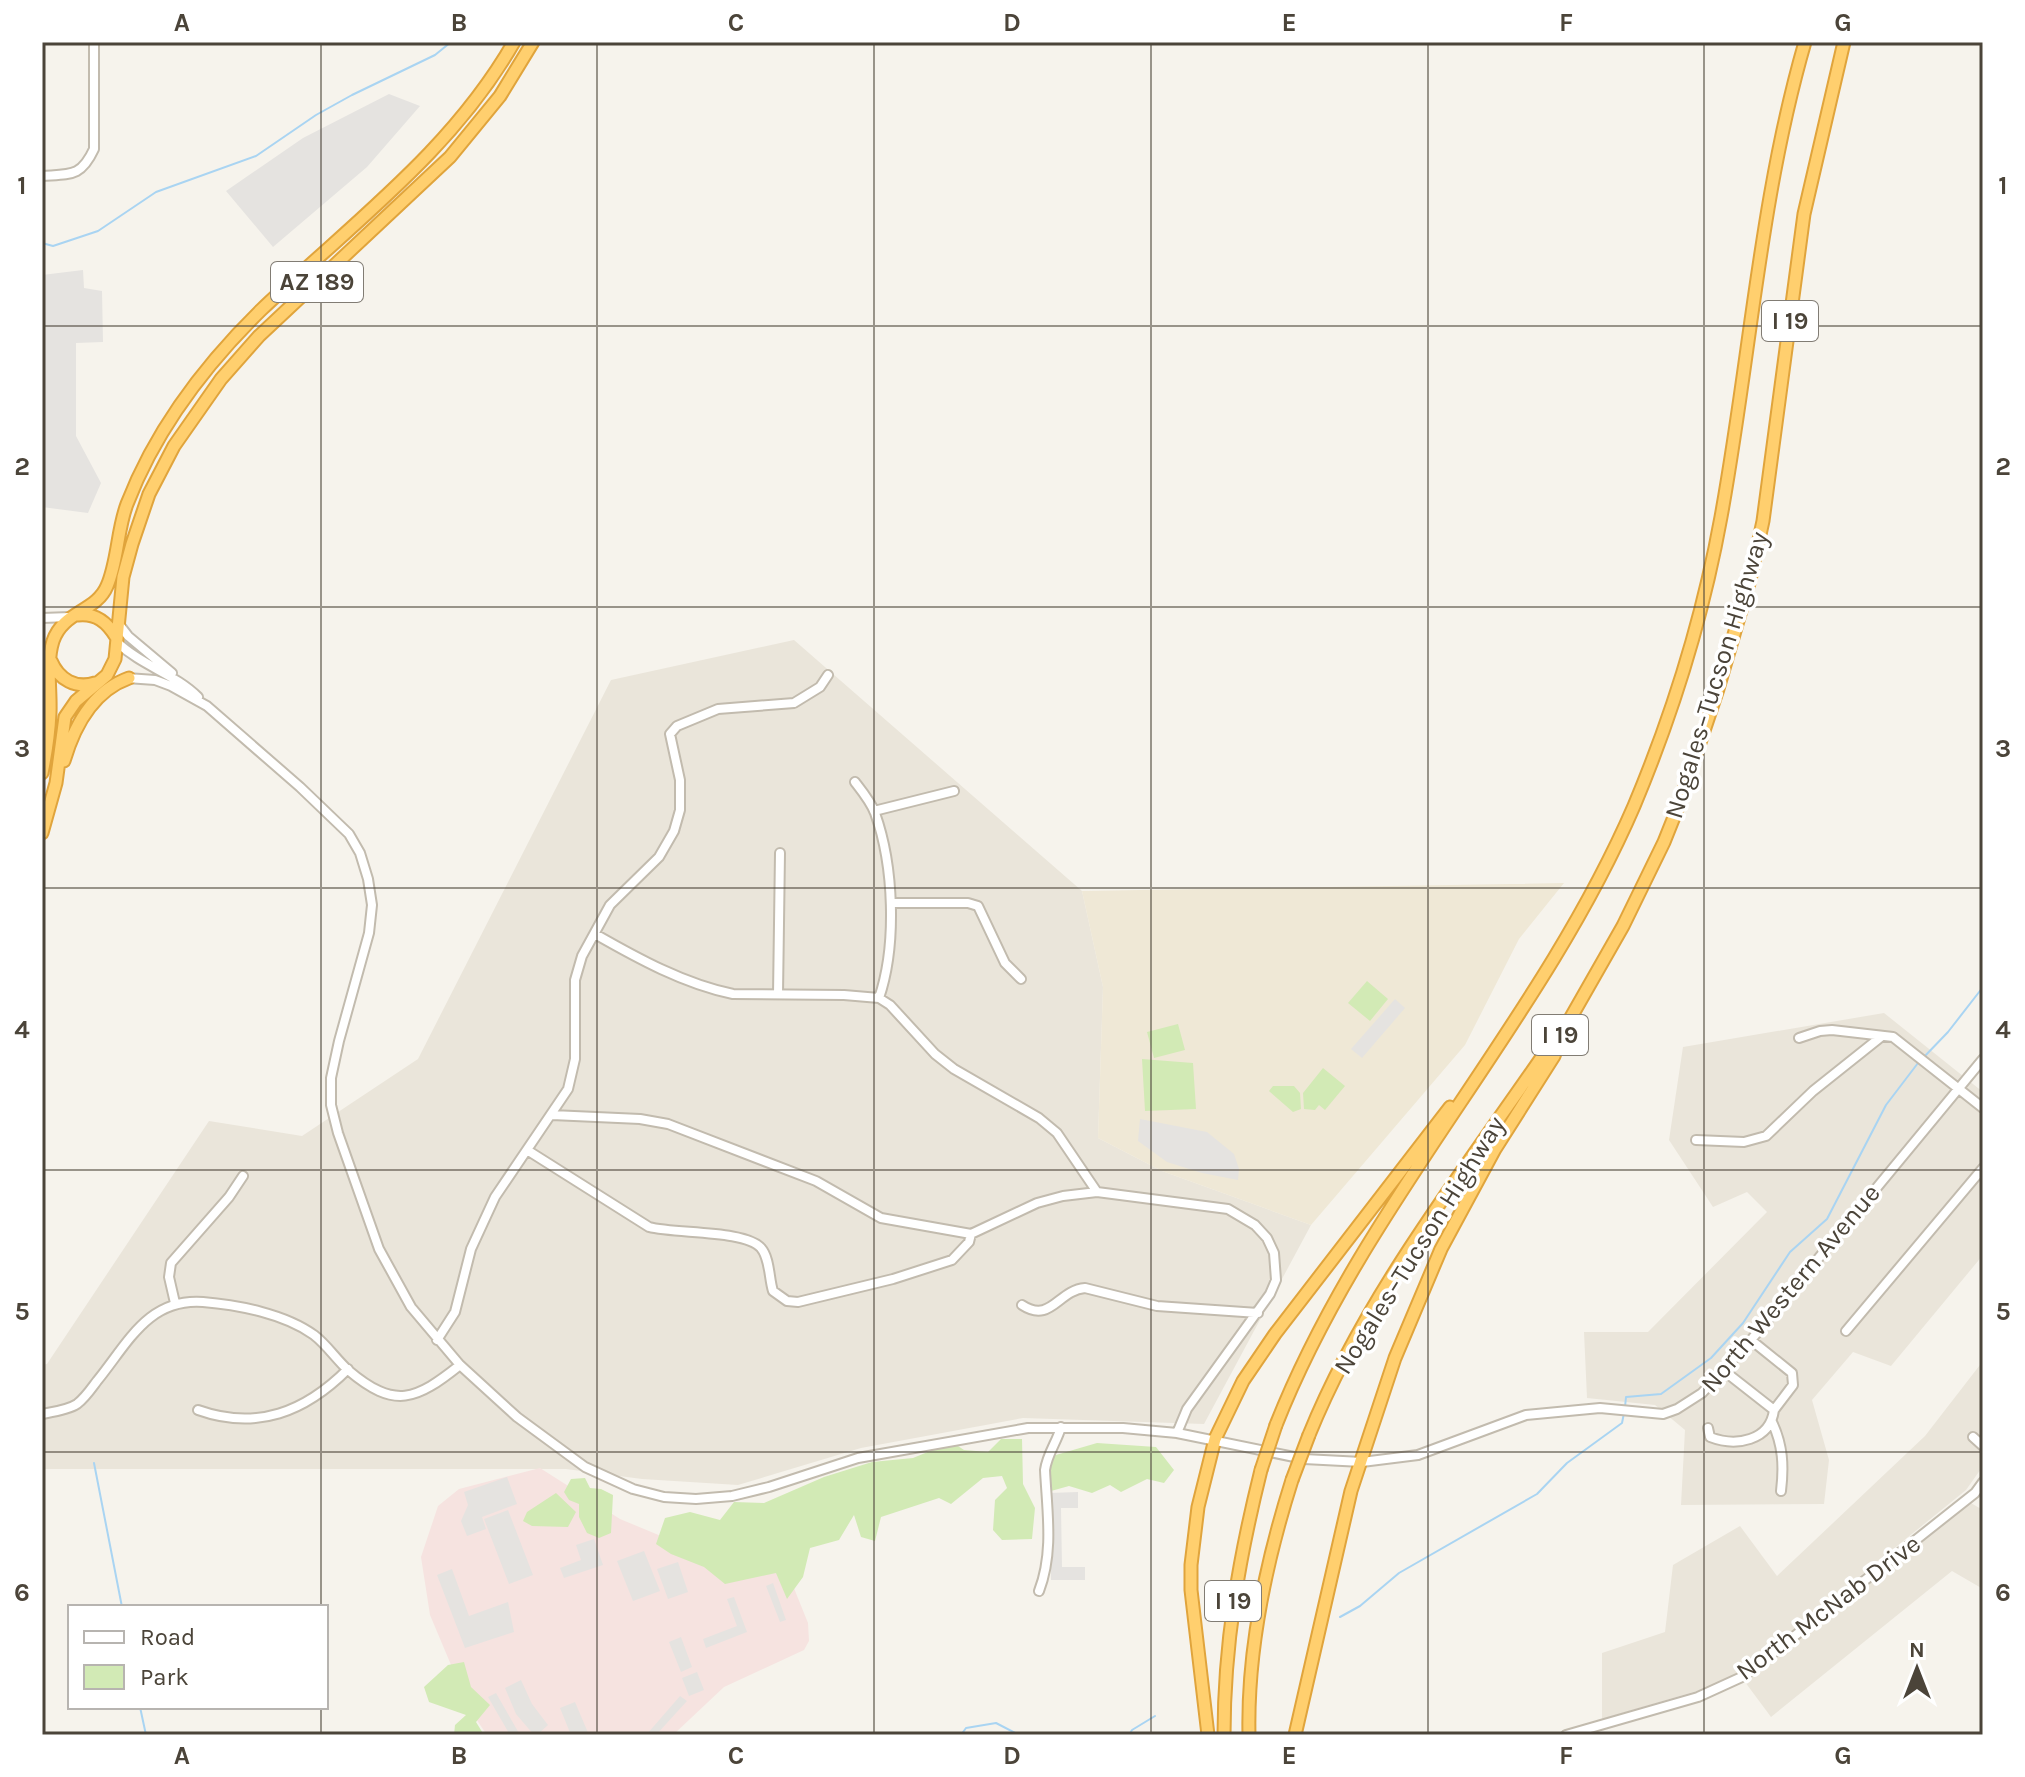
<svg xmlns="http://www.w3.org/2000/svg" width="2025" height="1777" font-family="Karla,sans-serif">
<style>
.residential{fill:#eae5da}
.education{fill:#efe8d6}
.medical{fill:#f6e3e0}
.green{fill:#d2eab5}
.parking{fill:#e5e3e0}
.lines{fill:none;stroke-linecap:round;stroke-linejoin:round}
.stream{stroke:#a9d4f2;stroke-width:2}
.minor-casing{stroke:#c2bbae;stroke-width:12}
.highway-casing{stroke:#e0a43c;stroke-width:15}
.minor{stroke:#fff;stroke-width:8}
.highway{stroke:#ffcf6e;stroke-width:11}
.highway-bridge-casing{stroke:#e0a43c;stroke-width:15;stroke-linecap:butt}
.highway-bridge{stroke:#ffcf6e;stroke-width:11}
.grid{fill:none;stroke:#4b4439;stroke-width:2;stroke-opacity:0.55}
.labels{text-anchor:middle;stroke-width:7;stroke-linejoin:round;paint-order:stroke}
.shield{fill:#fff;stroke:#817c74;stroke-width:2}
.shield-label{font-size:24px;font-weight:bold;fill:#4b4439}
.street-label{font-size:26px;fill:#4b4439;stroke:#fff}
.neatline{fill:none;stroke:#4b4439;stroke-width:3}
.grid-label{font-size:26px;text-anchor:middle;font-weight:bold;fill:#4b4439}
</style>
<rect width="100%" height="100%" fill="#f6f3ec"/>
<!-- residential -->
<path class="residential" d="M794,640L1082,891L1103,987L1098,1138L1162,1171L1311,1225L1204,1424L1023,1418L861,1448L738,1485L642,1479L566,1469H42V1365L47,1364L209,1121L302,1136L418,1059L611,680Z
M1884,1013L1983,1092V1255L1891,1366L1853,1352L1812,1400L1829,1460L1824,1504L1681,1505L1685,1430L1655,1405L1587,1398L1584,1332H1648L1767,1212L1747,1192L1713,1207L1669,1140L1683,1047Z
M1983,1361V1466L1966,1490L1747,1668L1707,1688L1602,1719V1653L1665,1632L1673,1565L1740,1526L1777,1576L1925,1436Z
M1969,1502L1983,1510V1589L1952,1571L1771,1717L1745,1682Z"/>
<!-- education -->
<path class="education" d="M1564,883L1519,939L1465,1045L1311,1225L1162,1171L1098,1138L1103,987L1082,891Z"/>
<!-- medical -->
<path class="medical" d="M540,1468L620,1519L673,1541L783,1561L808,1623L809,1641L804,1650L724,1687L673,1735H487L470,1710L430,1615L421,1557L438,1506L459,1489Z"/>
<!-- green -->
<path class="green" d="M1367,981L1388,999L1370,1021L1348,1003Z
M1178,1024L1185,1050L1154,1058L1147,1032Z
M1142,1059L1193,1063L1196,1109L1145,1111Z
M1323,1068L1345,1086L1325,1110L1319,1105L1315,1110L1304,1109L1303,1093Z
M1273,1086H1294L1300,1093L1301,1109L1293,1112L1269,1091Z
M1001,1439H1022L1023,1484L1035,1508L1032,1539L1002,1540L993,1530L995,1500L1007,1488L1002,1476L983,1478L951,1504L939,1498L881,1517L875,1541L861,1537L854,1515L839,1540L810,1548L803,1577L787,1599L776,1573L725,1584L704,1567L671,1554L656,1544L665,1518L690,1512L720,1520L734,1502L764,1503L824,1477L872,1462L913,1458L952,1442L964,1450L988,1452Z
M1097,1443L1156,1447L1174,1470L1164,1483L1147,1479L1121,1492L1110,1485L1092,1493L1069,1486L1051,1491L1048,1481L1049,1457Z
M585,1478L590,1488L601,1489L613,1495L611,1533L599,1538L587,1533L579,1517V1504L569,1500L564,1492L571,1479Z
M556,1493L576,1512L568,1527L532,1526L523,1521L527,1512Z
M464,1662L471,1687L490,1705L476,1722L484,1735H454L455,1725L466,1715L429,1702L424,1687L448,1665Z"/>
<!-- parking -->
<path class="parking" d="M389,94L420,106L367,167L273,247L226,191L303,138Z
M83,270L84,288L102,291L103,342L76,343V436L101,483L88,513L42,507V275Z
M1395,999L1405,1008L1362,1058L1351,1049Z
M1140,1119L1207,1132L1234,1154L1239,1169L1238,1180L1202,1173L1167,1162L1138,1141Z
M507,1477L517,1504L482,1517L486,1529L467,1536L461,1521L468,1505L464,1492Z
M1078,1492V1508H1061L1062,1567H1085V1580H1051L1049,1493Z
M508,1510L533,1575L509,1584L484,1519Z
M594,1539L603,1565L564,1578L560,1568L581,1560L576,1545Z
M644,1551L660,1591L633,1601L617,1561Z
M678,1562L688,1592L668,1599L657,1569Z
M452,1569L469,1616L508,1602L514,1632L465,1648L437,1575Z
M773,1583L786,1620L780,1622L766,1586Z
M734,1597L747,1632L706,1648L703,1639L737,1626L727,1599Z
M681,1637L692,1667L681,1672L669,1642Z
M697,1672L704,1690L689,1696L682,1678Z
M521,1680L532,1704L548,1725L537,1735H534L516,1714L505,1688Z
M496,1693L520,1735H510L488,1697Z
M680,1696L687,1701L656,1735H648L647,1734Z
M575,1702L589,1735H571L560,1708Z"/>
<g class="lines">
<!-- stream -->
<path class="stream" d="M42,243L53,246L98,231L156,192L256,156L316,115L352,95L435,55L451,42
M1923,1058L1948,1032L1983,987
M1625,1407L1626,1397L1661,1394L1711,1358L1743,1323L1790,1252L1827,1219L1886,1105L1918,1063
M94,1463L122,1607
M1340,1617L1360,1606L1399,1573L1537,1494L1567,1463L1622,1423L1624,1413
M140,1707L146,1735
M961,1735L966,1728L996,1723L1019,1735
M1129,1735L1132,1730L1155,1716"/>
<!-- minor casing -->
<g class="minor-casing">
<path id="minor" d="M42,176C71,174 81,177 94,149V42
M42,618L70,617
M118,623L128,636L172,673
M118,643C142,666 175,674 198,697
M127,678L155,680L171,686L207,706L300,787L349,834L360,853L368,879L372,905L369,933L339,1041L331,1078V1105L338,1133L379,1249L411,1307L460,1365L517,1417L585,1467L633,1489L664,1497L696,1499L732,1496L769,1487L858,1458L1028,1428H1123L1177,1433L1304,1459L1362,1462L1418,1455L1526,1415L1600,1408L1663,1414L1677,1409L1702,1393L1751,1340L1983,1059
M855,782C862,791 871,802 875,813C894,866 897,945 879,998
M874,811L954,791
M892,903H968L978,906L1005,963L1021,979
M595,934C637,958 684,984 733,994L844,995L879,998L890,1005L935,1054L954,1069L1039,1118L1057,1133L1097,1192L1228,1209L1255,1225L1267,1238L1274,1253L1276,1280L1270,1294L1187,1409L1177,1433
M778,994L780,853
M1799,1038L1820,1031L1832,1030L1893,1037L1983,1108
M552,1115L640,1119L668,1124L816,1181L881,1218L971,1234L1037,1203L1063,1196L1097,1192
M1696,1140L1744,1142L1766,1136L1813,1091L1882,1036
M527,1150L649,1227C676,1234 746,1230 761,1248C770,1258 769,1279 773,1291L787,1301L798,1302L893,1279L952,1260L969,1242L971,1234
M175,1303L169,1277L171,1263L229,1197L243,1176
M1022,1305C1051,1324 1058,1290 1085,1288L1157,1306L1258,1313
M1846,1331L1983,1168
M437,1340L455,1312L471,1249L495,1197L568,1089L575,1059V980L582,956L610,905L659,857L674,831L680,810V780L670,734L677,726L718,709L794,703L820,687L828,675
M1723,1370L1774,1410L1793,1385L1792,1373L1751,1340
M198,1410C257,1431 305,1412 348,1369
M42,1414C53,1412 68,1410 77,1404C85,1398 91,1389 97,1381C128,1343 148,1298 203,1302C239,1305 285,1314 314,1335C327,1345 336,1359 348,1370C395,1410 416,1400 460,1365
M1772,1422C1783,1445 1784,1466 1781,1491
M1708,1428L1710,1437C1736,1447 1770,1441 1774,1410
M1973,1437L1983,1446
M1039,1591C1054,1552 1047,1511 1045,1470C1047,1454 1057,1442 1061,1427
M1566,1735L1698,1697L1744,1676L1975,1493L1983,1482"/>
</g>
<!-- highway casing -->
<g class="highway-casing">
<path id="highway" d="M78,615C96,613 107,622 116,637
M51,661C59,680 76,689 95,683
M64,761C74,727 93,691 129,678
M42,773C46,754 49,734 50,713C51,690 46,663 53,641C63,611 96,612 107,586C118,561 117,530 127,504C155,431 206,364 261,310C351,224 451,152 514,42
M42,833L56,783L65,717L76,701L107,675L115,659L123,577L132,544L149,494L174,446L221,379L259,336L450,157L500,96L533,42
M1276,1425C1364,1202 1539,1026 1634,806C1673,713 1703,616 1721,517C1750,359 1760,197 1805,42
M1309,1435C1365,1297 1460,1176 1544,1054L1562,1033L1623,926L1664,842L1680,802L1718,689L1750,580L1763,521L1804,214L1844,42
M1208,1735L1191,1590V1565L1198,1507L1215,1439L1243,1381L1275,1334L1450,1107
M1224,1735C1224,1644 1239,1558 1261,1470
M1249,1735C1247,1649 1266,1562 1292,1480
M1295,1735L1351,1491L1395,1358L1441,1249L1495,1149L1554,1056L1561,1037"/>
</g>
<!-- minor -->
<use href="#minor" class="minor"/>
<!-- highway -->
<use href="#highway" class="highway"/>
<!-- highway-bridge casing -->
<g class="highway-bridge-casing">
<path id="highway-bridge" d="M1261,1470L1276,1425
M1292,1480L1309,1435"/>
</g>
<!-- highway-bridge -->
<use href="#highway-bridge" class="highway-bridge"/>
</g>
<!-- grid -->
<path class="grid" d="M321,42V1607M597,42V1735M874,42V1735M1151,42V1735M1428,42V1735M1704,42V1735M42,326H1983M42,607H1983M42,888H1983M42,1170H1983M42,1452H1983M321,1707V1735"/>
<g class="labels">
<!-- shield labels -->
<g class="shield">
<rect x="271" y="262" width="92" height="40" rx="6"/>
<rect x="1762" y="301" width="56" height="40" rx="6"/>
<rect x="1532" y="1015" width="56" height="40" rx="6"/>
<rect x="1205" y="1581" width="56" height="40" rx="6"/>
</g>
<g class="shield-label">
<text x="317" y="290">AZ 189</text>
<text x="1790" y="329">I 19</text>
<text x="1560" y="1043">I 19</text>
<text x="1233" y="1609">I 19</text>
</g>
<!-- street labels -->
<g class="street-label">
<text transform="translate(1716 675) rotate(-73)" y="9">Nogales–Tucson Highway</text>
<text transform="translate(1419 1245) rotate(-58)" y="9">Nogales–Tucson Highway</text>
<text transform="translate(1790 1288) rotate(-50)" y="9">North Western Avenue</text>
<text transform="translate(1828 1607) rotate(-37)" y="9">North McNab Drive</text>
</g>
</g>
<!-- border -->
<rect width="2025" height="1777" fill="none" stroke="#ffffff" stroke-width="88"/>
<!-- legend -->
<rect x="68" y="1605" width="260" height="104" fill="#ffffff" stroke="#b7b4b0" stroke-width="2"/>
<rect x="84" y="1631" width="40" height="12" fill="#ffffff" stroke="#b7b4b0" stroke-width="2"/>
<text x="140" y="1645" font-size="24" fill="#4b4439">Road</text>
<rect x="84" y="1665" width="40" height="24" fill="#d2eab5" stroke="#b7b4b0" stroke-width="2"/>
<text x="140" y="1685" font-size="24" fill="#4b4439">Park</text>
<!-- north arrow -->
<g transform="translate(1917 1669)" stroke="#ffffff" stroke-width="6" paint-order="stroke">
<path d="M0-6L14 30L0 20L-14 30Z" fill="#4b4439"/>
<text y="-12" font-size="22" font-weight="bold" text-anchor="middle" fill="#4b4439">N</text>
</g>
<rect x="44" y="44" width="1937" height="1689" class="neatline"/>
<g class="grid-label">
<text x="182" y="31">A</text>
<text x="459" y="31">B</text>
<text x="736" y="31">C</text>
<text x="1012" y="31">D</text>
<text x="1289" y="31">E</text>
<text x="1566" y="31">F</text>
<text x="1843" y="31">G</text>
<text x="22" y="194">1</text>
<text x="2003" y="194">1</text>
<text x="22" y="475">2</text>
<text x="2003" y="475">2</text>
<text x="22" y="757">3</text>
<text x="2003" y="757">3</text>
<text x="22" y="1038">4</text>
<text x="2003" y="1038">4</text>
<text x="22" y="1320">5</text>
<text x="2003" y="1320">5</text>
<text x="22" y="1601">6</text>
<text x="2003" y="1601">6</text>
<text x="182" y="1764">A</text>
<text x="459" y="1764">B</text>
<text x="736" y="1764">C</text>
<text x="1012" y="1764">D</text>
<text x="1289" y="1764">E</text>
<text x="1566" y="1764">F</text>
<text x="1843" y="1764">G</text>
</g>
</svg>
